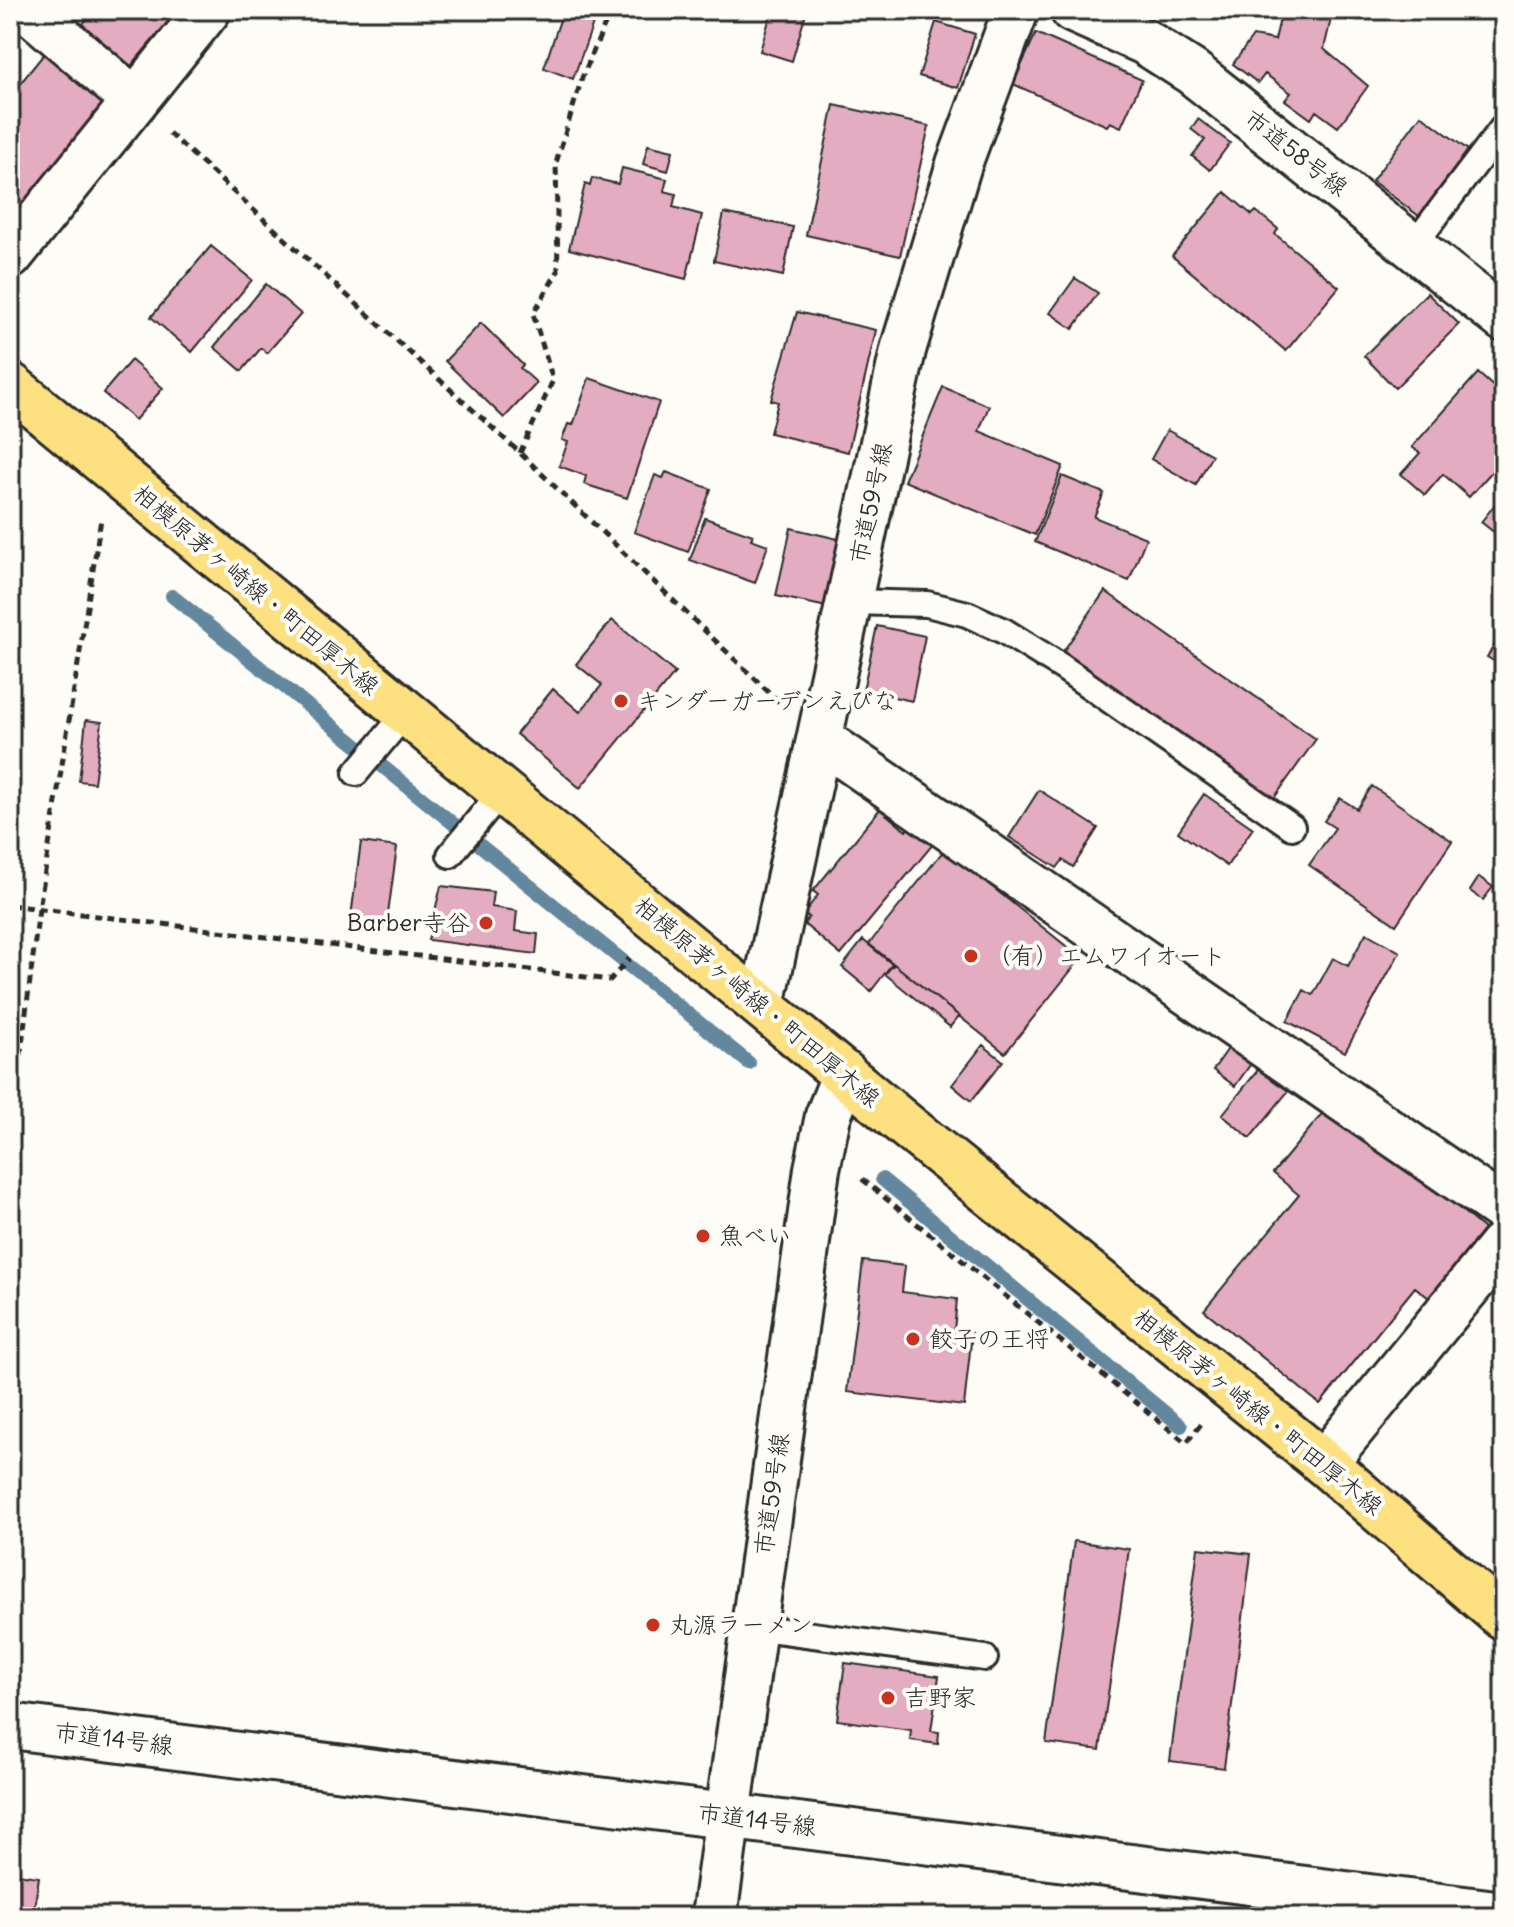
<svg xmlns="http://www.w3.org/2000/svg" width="1514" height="1927" font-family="Delius,'Klee One',sans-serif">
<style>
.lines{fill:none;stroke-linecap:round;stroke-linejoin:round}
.stream{stroke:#64879d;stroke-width:14}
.building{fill:#e3acc1;stroke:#2b2b2b;stroke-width:2}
.lane-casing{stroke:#2b2b2b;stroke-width:30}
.street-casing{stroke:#2b2b2b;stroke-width:50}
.secondary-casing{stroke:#2b2b2b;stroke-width:50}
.primary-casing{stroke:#2b2b2b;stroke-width:50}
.path{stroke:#2b2b2b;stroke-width:5;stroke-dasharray:8 6;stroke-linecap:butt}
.lane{stroke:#fdfcf7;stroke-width:24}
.street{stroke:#fdfcf7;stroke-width:44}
.secondary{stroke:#fdfcf7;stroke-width:44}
.primary{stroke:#fde080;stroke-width:44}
.poi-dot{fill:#c8321e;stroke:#fdfcf7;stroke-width:3}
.labels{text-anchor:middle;stroke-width:8;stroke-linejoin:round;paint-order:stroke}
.street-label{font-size:24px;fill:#2b2b2b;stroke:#fdfcf7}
.poi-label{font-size:24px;fill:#2b2b2b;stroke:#fdfcf7;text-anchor:start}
</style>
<rect width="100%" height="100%" fill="#fdfcf7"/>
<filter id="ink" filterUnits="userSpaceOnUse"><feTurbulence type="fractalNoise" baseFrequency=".0125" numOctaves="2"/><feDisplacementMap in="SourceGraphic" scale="16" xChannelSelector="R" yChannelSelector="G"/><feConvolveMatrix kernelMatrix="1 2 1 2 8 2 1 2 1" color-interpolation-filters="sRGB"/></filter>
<g filter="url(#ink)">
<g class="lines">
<!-- stream -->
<path class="stream" d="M172,596L749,1063
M882,1179L1181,1426"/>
</g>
<!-- building -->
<path class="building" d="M94,10H176L177,11L131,66L82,25Z
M560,10H598L573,79L544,68L563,11Z
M772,10L806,13L792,61L760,51Z
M1282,10H1333L1324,49L1368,86L1338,127L1316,111L1311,119L1285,100L1291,93L1265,74L1258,83L1233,64L1253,36L1275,40Z
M936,22L975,34L958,88L919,76Z
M1036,33L1142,80L1121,127L1110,122L1107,126L1013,84Z
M52,44L117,96L10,230V96Z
M834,105L929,126L900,256L806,235Z
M1421,115L1468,150L1419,216L1372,181Z
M1198,119L1230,143L1210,170L1192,156L1205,140L1191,129Z
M648,145L673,151L668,171L643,164Z
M622,168L667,179L664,191L676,194L673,207L702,215L686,279L569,249L585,184L590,186L592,178L618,184Z
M1225,192L1252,215L1256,211L1278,229L1275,234L1339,287L1286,351L1172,256Z
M724,213L793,227L783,276L714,261Z
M211,246L252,280L192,352L151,317Z
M1075,278L1098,293L1073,329L1050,313Z
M266,284L301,314L267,353L261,348L242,371L214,347Z
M1427,293L1459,324L1395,388L1364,356Z
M797,312L876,330L848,452L770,433L778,402L771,400Z
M481,323L523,365L520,368L537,383L504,418L445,361Z
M131,360L163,388L135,420L103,393Z
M1478,373L1504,396V458L1469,497L1443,474L1425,495L1401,474L1420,453L1412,447Z
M589,378L659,402L627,498L584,484L586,476L559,466L568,442L562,440L568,424L573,425Z
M943,387L989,406L979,431L1063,466L1035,535L904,481Z
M1167,430L1212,455L1196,485L1151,459Z
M666,472L711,489L688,552L634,532L655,475L663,478Z
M1062,476L1104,493L1094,517L1146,538L1129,581L1035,542Z
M1504,493V540L1481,522Z
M705,518L753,535L751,539L768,545L755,583L690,560Z
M791,528L851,542L836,609L776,596Z
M1105,591L1316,739L1272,801L1062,653Z
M612,620L675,673L580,788L516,734L553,689L580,712L602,685L576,664Z
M877,626L925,636L912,701L863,690Z
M1504,630V688L1493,681L1502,666L1487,657Z
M86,720L102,722L94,783L79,781Z
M1372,786L1452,841L1396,925L1309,865L1335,828L1324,821L1340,798L1357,809Z
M1039,790L1098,828L1073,867L1063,860L1057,868L1009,837Z
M1204,794L1253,828L1227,866L1178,832Z
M880,809L906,831L911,824L934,843L841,955L804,924L809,917L804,913L818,895L813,891Z
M361,842L397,847L386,929L380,928L379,935L355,932V925L350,924Z
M945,849L1081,958L1005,1053L869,944Z
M1479,877L1493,887L1483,900L1470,891Z
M441,886L493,892L491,907L517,911L515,931L538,934L536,954L428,940Z
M1366,933L1400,952L1345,1052L1287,1021L1304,990L1313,995L1333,958L1348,966Z
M863,940L892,964L871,991L842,967Z
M894,964L959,1016L950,1027L885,974Z
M1237,1036L1260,1051L1235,1086L1213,1070Z
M983,1045L1003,1061L971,1101L952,1085Z
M1270,1055L1299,1078L1250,1138L1222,1115Z
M1332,1102L1484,1229L1429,1298L1415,1287L1320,1404L1204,1310L1299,1195L1273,1173Z
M863,1261L905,1266L902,1292L957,1299L954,1331L972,1333L964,1406L847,1392Z
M1074,1541L1129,1549L1100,1750L1046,1743Z
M1198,1548L1251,1554L1224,1768L1170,1761Z
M845,1663L939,1676L931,1731L939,1732L938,1744L910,1740L911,1730L837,1720Z
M10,1873L39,1877L33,1917H10Z"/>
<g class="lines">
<!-- lane casing -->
<g class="lane-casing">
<path id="lane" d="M1414,245L1504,126
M850,602L927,604L967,614L1004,631L1062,667L1292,827
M356,773L405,714
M450,855L501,792
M753,1627L985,1658"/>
</g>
<!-- street casing -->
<g class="street-casing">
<path id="street" d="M29,10L135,101
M1073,10L1145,42L1192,72L1504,319
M10,256L208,10
M821,740L1504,1210
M762,1005L903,350L959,164L1016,10
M1324,1463L1504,1243"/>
</g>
<!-- secondary casing -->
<g class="secondary-casing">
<path id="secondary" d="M10,1726L1504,1914
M714,1917L817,1169L828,1116L845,1074"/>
</g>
<!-- primary casing -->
<g class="primary-casing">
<path id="primary" d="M10,385L909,1128L1324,1463L1504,1618"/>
</g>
<!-- path -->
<path class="path" d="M169,133L520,453L779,702
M520,453L553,380L533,314L558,271L556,163L582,78L611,10
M10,905L610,980L630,958
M10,1139L39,909L101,519
M862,1179L1186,1443L1201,1424"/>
<!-- lane -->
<use href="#lane" class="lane"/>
<!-- street -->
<use href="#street" class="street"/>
<!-- secondary -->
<use href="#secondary" class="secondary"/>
<!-- primary -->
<use href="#primary" class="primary"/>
</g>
</g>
<!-- markers -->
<g class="poi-dot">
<circle cx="621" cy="701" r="8"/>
<circle cx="486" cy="923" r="8"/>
<circle cx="971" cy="956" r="8"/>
<circle cx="703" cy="1236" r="8"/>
<circle cx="913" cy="1339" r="8"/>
<circle cx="653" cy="1625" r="8"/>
<circle cx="888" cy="1698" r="8"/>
</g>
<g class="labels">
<!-- street labels -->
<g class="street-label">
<text transform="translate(1296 153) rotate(38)" y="8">市道58号線</text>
<text transform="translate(871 503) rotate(-78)" y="8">市道59号線</text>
<text transform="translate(256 590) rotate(40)" y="8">相模原茅ヶ崎線・町田厚木線</text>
<text transform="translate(757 1002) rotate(40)" y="8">相模原茅ヶ崎線・町田厚木線</text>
<text transform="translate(1258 1412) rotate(39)" y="8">相模原茅ヶ崎線・町田厚木線</text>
<text transform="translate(772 1494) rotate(-82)" y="8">市道59号線</text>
<text transform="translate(114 1739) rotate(7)" y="8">市道14号線</text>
<text transform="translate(757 1820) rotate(7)" y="8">市道14号線</text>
</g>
<!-- poi labels -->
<g class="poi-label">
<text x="637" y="709">キンダーガーデンえびな</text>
<text x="470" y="931" text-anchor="end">Barber寺谷</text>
<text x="987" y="964">（有）エムワイオート</text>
<text x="719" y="1244">魚べい</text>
<text x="929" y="1347">餃子の王将</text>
<text x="669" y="1633">丸源ラーメン</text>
<text x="904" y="1706">吉野家</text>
</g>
</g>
<!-- margin -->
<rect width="1514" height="1927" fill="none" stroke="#fdfcf7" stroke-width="40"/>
<rect x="20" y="20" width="1474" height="1887" fill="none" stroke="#2b2b2b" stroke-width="3" filter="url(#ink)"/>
</svg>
